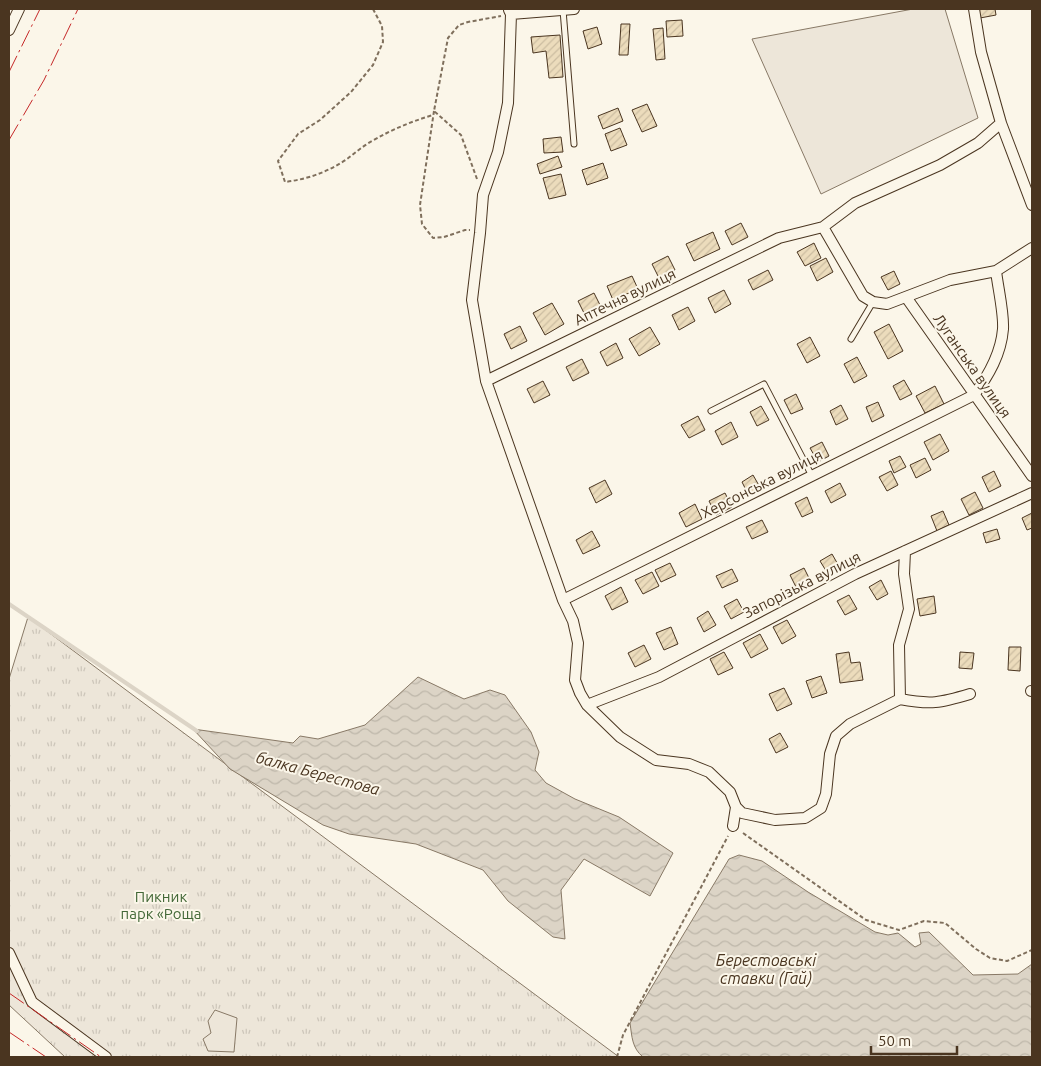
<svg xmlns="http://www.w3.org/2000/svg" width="1041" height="1066" font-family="Ubuntu,sans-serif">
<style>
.park{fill:url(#park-tufts);stroke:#887966}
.garden{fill:#ede6d9;stroke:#887966}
.water{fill:url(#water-waves);stroke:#887966}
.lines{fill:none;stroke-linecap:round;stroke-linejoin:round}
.stream{stroke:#dcd4c6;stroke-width:4}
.building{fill:url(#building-hatch);stroke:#4a3520}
.lane-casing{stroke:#4a3520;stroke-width:7}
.street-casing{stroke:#4a3520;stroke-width:12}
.path{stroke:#7f6f5c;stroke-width:2;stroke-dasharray:4 2.5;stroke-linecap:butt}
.lane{stroke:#fbf6e9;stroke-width:5}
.street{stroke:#fbf6e9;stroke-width:10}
.power{stroke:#c62828;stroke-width:1;stroke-dasharray:18 4 2.5 4;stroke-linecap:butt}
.labels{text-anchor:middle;stroke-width:4;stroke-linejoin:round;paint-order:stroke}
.street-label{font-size:15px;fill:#4a3520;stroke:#fbf6e9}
.park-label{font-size:15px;fill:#436837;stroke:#fbf6e9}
.water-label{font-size:16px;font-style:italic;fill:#4a3520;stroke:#fbf6e9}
</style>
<defs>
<pattern id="park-tufts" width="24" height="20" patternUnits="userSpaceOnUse" patternTransform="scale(1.25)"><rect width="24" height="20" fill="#ede6d9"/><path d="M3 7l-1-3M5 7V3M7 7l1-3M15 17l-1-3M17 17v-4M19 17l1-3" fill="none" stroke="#cdc6ba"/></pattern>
<pattern id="water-waves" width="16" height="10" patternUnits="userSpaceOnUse" patternTransform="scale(1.25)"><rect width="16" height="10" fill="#dcd4c6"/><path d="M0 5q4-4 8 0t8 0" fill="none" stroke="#beb7aa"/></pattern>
<pattern id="building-hatch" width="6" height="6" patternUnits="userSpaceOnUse" patternTransform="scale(1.25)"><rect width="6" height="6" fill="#ecdcbc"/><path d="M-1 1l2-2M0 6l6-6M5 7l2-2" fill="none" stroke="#ccbda1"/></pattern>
</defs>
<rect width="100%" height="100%" fill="#fbf6e9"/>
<!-- park -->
<path class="park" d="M28,617L619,1057H65L9,1005V679Z"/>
<!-- garden -->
<path class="garden" d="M913,9H945L978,118L821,194L752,39Z
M215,1010L237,1018L234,1052L208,1051L203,1039L211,1033L208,1021Z"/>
<!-- water -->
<path class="water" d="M418,677L464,699L490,690L505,695L531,732L539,752L535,770L546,783L575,799L619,817L673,853L650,896L584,859L561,890L565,939L553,937L508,901L483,870L416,844L349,834L323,825L230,769L193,729L293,743L300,736L318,739L365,725Z
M739,855L762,861L808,892L875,932L888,935L898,933L915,947L921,944L919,933L929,932L973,975L1018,974L1032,964V1057H643C632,1048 632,1037 630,1023L729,859Z"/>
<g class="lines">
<!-- stream -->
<path class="stream" d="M9,604L197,731"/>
</g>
<!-- building -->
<path class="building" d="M978,9H995L996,15L980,18Z
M682,20L683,36L667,37L666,21Z
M621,24H630L628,55H619Z
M597,27L602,44L588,49L583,31Z
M663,28L665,59L656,60L653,29Z
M560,35L563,77L549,78L546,51L533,53L531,37Z
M647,104L657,126L642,132L632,110Z
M618,108L623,121L603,129L598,116Z
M620,128L627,145L611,151L605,134Z
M561,137L563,152L544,153L543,139Z
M558,156L562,167L540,174L537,164Z
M603,163L608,178L587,185L582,170Z
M561,174L566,195L549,199L543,178Z
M741,223L748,237L732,245L725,231Z
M713,232L720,249L694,261L686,244Z
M814,243L821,258L805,266L797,252Z
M668,256L675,270L659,278L652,264Z
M826,258L833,272L817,281L810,266Z
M768,270L773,280L753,290L748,280Z
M894,271L900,284L888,290L881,277Z
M632,276L638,289L613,300L607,286Z
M724,290L731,304L715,313L708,298Z
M594,293L601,307L585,315L578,301Z
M552,303L564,324L545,335L533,313Z
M688,307L695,321L679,330L672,315Z
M889,324L903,351L888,359L874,332Z
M520,326L527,341L511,349L504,334Z
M650,327L660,344L639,356L629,339Z
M810,337L820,356L807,363L797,344Z
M616,343L623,358L607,366L600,352Z
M857,357L867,376L854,383L844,364Z
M582,359L589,373L573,381L566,367Z
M904,380L912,394L900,400L893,386Z
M543,381L550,395L534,403L527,389Z
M935,386L944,404L925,413L916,396Z
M796,394L803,409L791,414L784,400Z
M878,402L884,416L872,422L866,407Z
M841,405L848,419L836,425L830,411Z
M761,406L769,420L757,426L750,412Z
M698,416L705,430L689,438L681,425Z
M731,422L738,437L722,445L715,431Z
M940,434L949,451L933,460L924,442Z
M822,442L829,456L818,462L810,448Z
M900,456L906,467L894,473L889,461Z
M925,458L931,470L916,478L910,465Z
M891,471L898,485L887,491L879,477Z
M994,471L1001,486L989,492L982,477Z
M753,475L761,489L749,496L742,482Z
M605,480L612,494L596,503L589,488Z
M840,483L846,495L831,503L825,491Z
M975,492L983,508L969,515L961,499Z
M725,493L732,507L716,515L709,501Z
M807,497L813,512L802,517L795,503Z
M695,504L702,519L686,527L679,513Z
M943,511L949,525L937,531L931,516Z
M1032,513V528L1027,530L1022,518Z
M762,520L768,532L752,539L746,527Z
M997,529L1000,539L986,543L983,533Z
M592,531L600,546L583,554L576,540Z
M832,554L840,568L828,574L820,561Z
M670,563L676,575L661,582L655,570Z
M804,568L810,580L796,587L790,575Z
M732,569L738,581L722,588L716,576Z
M652,572L659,586L643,594L635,580Z
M881,580L888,594L877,600L869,587Z
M621,587L628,602L612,610L605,596Z
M849,595L857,609L845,615L837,601Z
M934,596L936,613L920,616L917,599Z
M737,599L744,612L731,619L724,606Z
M708,611L716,625L704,632L697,618Z
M787,620L796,636L782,644L773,627Z
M671,627L678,644L664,650L656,633Z
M760,634L768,649L751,658L743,643Z
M644,645L651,659L635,667L628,653Z
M1009,647H1021L1020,671L1008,670Z
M724,652L733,668L718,675L710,659Z
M849,652L851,663L860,662L863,680L840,683L836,654Z
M960,652L974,653L972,669L959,668Z
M821,676L827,693L812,698L806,681Z
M784,688L792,704L777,711L769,694Z
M780,733L788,747L776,753L769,739Z"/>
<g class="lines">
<!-- lane casing -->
<g class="lane-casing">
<path id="lane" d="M563,10L574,144
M851,339L873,302
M711,411L764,384L812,476"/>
</g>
<!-- street casing -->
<g class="street-casing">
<path id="street" d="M509,10L511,14L574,9
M511,14L508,103L498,152L483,195L480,233L472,300L486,381L779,238L823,227L855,203L940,165L978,143L1001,123L981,52L974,9
M9,30L19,9
M1001,123L1032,205
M823,227L863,296L873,302L887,304L950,280L996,271L1032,248
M906,297L1032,476
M486,381L563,600L573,621L578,643L575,680L580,693L587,705L620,737L656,760L689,764L709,772L730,792L736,807L733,826
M905,551L904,574L909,609L899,645L900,699C931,705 940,703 970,694
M563,600L974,395C989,375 1001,354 1003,329C1004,313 998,288 996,271
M1031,691H1032
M587,705L659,677L855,574L1032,493
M736,807L742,813L775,820L805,818L821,808L826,794L830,754L836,736L850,724L900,699
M9,953L32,1002L106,1057"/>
</g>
<!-- path -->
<path class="path" d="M373,9L382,26L383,42L373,65L351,92L320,120L298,134L278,161L285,182C308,179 328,172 347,159C355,153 363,146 372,141C393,129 410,122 433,115
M434,111L420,205L422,224L433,238L444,237L465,230H470
M477,179L461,135L434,111L448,38L459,25L468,22L501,16
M743,833L866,920L899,930L924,921L945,923L976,949L990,958L1007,961L1032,950
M617,1057L623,1035L728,836"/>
<!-- lane -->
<use href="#lane" class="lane"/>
<!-- street -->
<use href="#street" class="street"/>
<!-- power -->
<path class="power" d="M9,72L40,9
M9,140L44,80L78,9
M9,993L101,1057
M9,1032L46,1057"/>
</g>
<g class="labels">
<!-- street labels -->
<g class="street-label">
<text transform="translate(625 297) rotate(-26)" y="5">Аптечна вулиця</text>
<text transform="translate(972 366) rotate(55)" y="5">Луганська вулиця</text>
<text transform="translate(762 484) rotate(-27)" y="5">Херсонська вулиця</text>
<text transform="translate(802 585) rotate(-27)" y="5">Запорізька вулиця</text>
</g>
<!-- park labels -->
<g class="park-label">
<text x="161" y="902">Пикник<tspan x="161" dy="17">парк «Роща</tspan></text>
</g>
<!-- water labels -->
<g class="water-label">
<text transform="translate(318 773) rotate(15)" y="6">балка Берестова</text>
<text x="766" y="966">Берестовські<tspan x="766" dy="18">ставки (Гай)</tspan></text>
</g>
</g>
<!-- border -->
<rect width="1041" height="1066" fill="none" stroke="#4a3520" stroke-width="20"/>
<!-- scale -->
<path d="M871 1046v8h86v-8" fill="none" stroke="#4a3520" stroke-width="2.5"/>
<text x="878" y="1046" font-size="15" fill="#4a3520" stroke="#fbf6e9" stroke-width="4" paint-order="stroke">50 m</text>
</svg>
